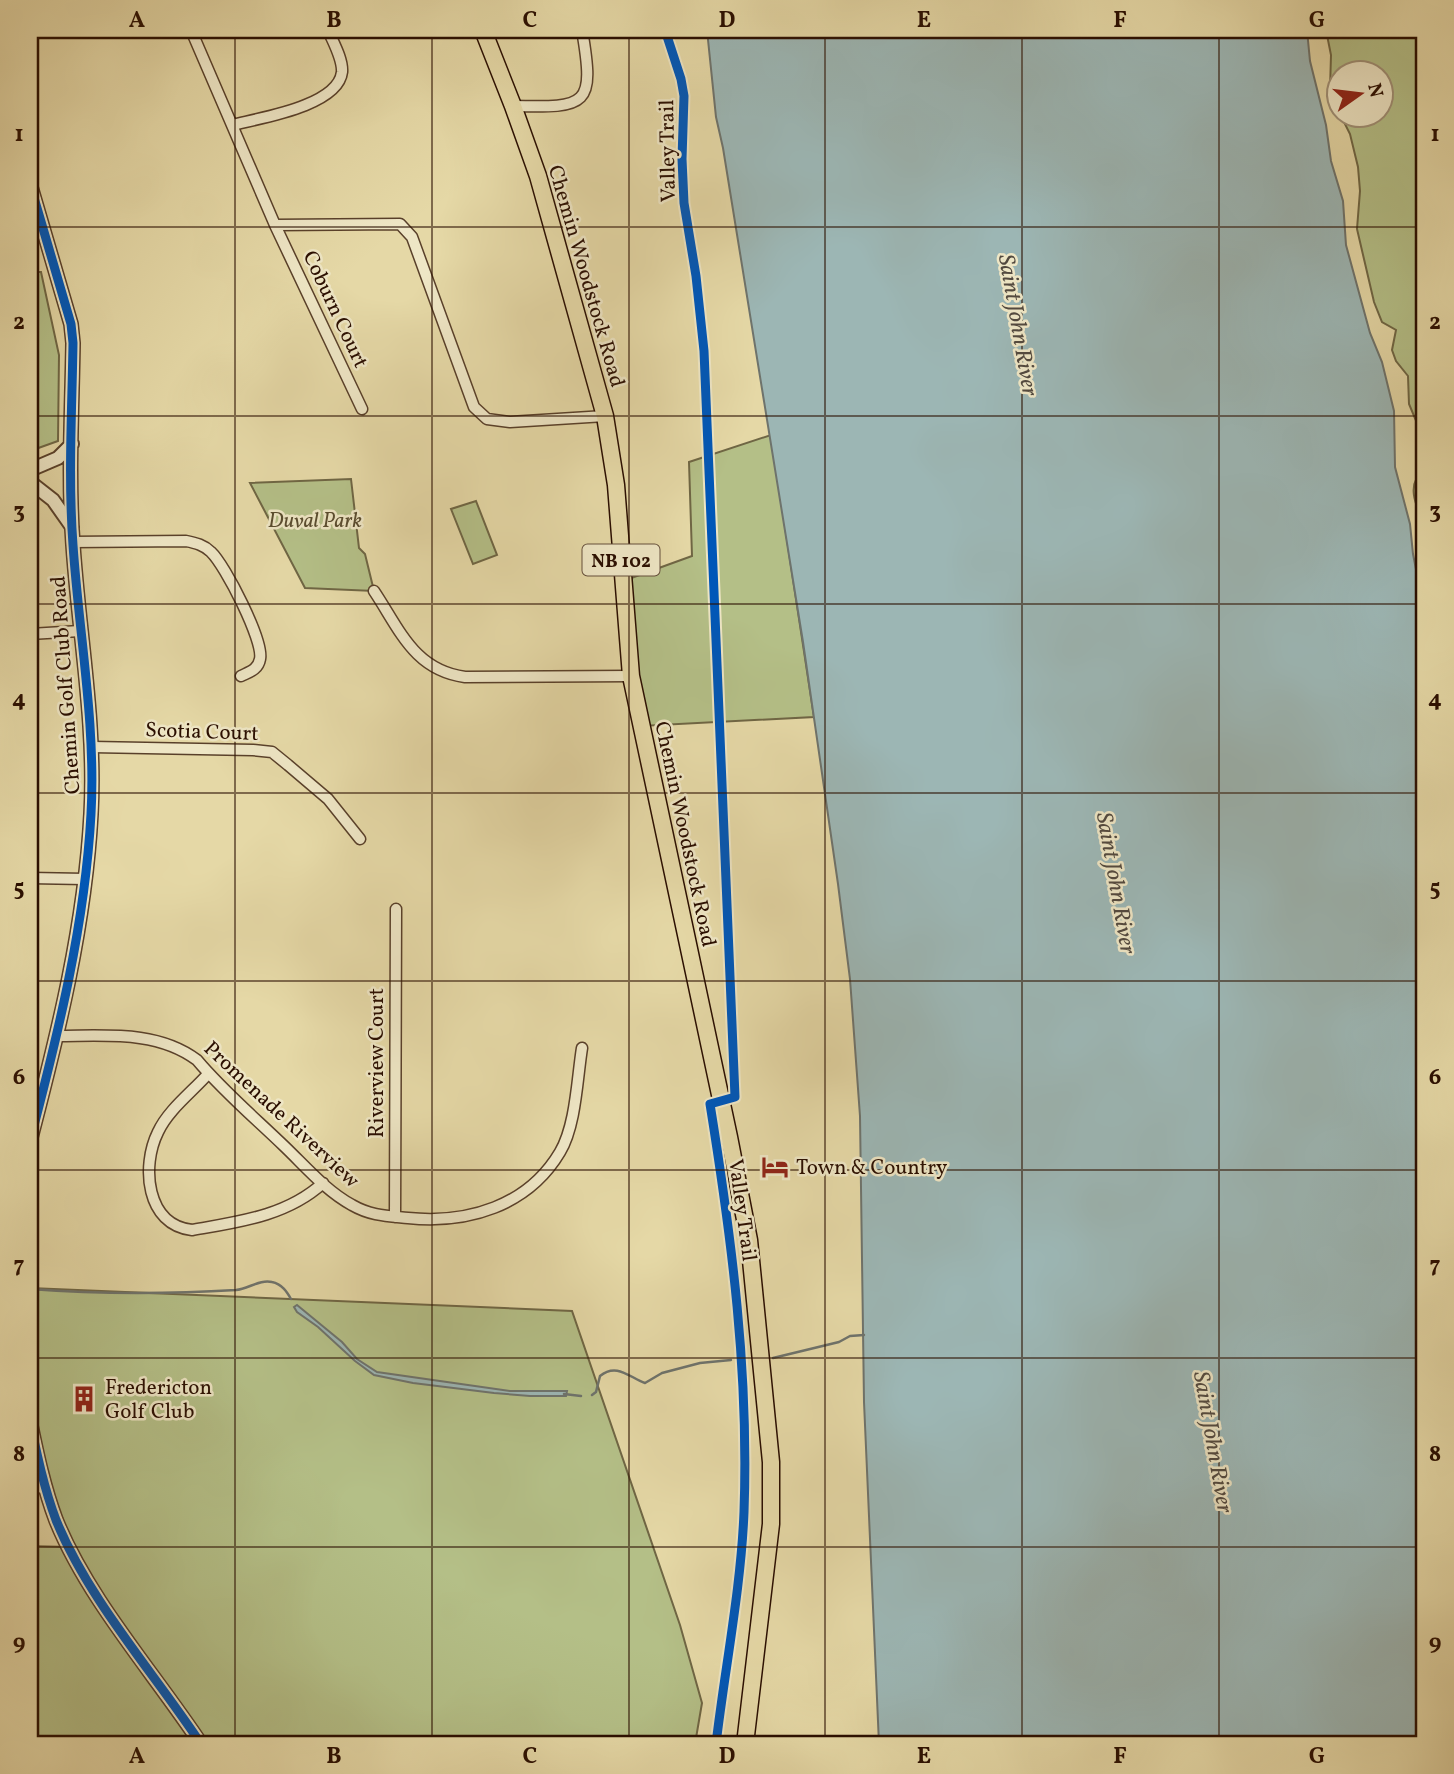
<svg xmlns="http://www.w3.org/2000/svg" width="1454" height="1774" font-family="Vollkorn,serif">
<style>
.green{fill:#b4bf87;stroke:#6f6644;stroke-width:2}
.water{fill:#9cb6b4;stroke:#6e736c;stroke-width:2}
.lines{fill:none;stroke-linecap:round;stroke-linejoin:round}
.stream{stroke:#6e736c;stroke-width:2.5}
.minor-casing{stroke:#59402a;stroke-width:13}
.tertiary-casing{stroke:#59402a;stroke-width:16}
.primary-casing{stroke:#2a0e00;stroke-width:19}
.minor{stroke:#eee6c5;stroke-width:10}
.tertiary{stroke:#eee6c5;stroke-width:12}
.primary{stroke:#e5d8a6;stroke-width:16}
.cycleway-casing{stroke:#eee6c5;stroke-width:13}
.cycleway{stroke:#0057b8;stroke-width:9}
.grid{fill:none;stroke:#2a0e00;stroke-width:2;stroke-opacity:0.55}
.labels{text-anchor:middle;stroke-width:5;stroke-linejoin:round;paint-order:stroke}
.shield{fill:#eee6c5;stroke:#654f3b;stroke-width:2}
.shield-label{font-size:19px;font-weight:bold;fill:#2a0e00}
.street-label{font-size:21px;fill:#2a0e00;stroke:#eee6c5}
.park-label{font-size:21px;font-style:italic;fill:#5a4c2f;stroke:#eee6c5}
.poi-label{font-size:21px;fill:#2a0e00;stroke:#eee6c5;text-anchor:start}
.water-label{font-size:23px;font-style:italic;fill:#52493f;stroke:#eee6c5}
.neatline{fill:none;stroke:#2a0e00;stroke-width:2.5}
.grid-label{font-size:23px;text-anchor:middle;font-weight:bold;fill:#2a0e00}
</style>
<rect width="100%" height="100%" fill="#e5d8a6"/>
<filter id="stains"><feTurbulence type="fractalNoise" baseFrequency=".00286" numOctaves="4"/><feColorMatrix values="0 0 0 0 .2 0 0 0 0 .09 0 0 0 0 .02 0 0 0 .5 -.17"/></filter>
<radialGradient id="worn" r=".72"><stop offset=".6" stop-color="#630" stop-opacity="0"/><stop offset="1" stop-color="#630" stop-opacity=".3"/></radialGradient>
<!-- green -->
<path class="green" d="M1326,30H1424V456L1421,452L1417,423L1409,404L1408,376L1396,361L1392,350L1396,330L1382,322L1374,302L1357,229L1360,191L1358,167L1350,134L1341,116H1380V74H1338V108L1330,89L1331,55Z
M30,272H41L59,355L58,441L30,451Z
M771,435L814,717L641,726L623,581L692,556L689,462Z
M1424,470V522C1415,505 1406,483 1424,470Z
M351,479L359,548L365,554L374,591L305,588L250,483Z
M476,501L497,555L473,564L451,509Z
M30,1288L572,1311L680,1625L702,1703L695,1744H30V1546L69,1547L30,1421Z"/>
<!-- water -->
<path class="water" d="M707,30H1307L1310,61L1326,125L1331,161L1343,201L1346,245L1370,333L1382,362L1394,411L1395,467L1410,524L1413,554L1424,610V1744H879L864,1402L860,1116L850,979L838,884L803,642L723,148L716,117Z
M297,1305L342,1342L357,1359L377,1372L510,1391H567L566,1396H530L494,1393L413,1383L374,1375L355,1361L318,1327L297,1312L294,1307Z"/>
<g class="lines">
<!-- stream -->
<path class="stream" d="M30,1289C96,1294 169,1294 236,1290C248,1289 260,1279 272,1282C282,1284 287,1292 291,1299
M773,1358L839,1342L850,1336L864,1335
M564,1394L581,1396
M592,1395L596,1392L600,1376C617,1362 630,1378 645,1383L662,1373L700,1363L731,1360"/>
<!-- minor casing -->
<g class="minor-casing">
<path id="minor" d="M191,30L275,225L362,409
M513,106C588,108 595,106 582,30
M232,125C260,118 338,106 342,72C343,59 333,42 328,30
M275,225L400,224L412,237L474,407L487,419L510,422L605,416
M72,542L186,541C196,543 204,545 211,552C225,565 264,641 260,659C258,670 249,672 241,676
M374,591C400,630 414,670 465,677L631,676
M30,634L80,631
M92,747L253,750L272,752L288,765L328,799L360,839
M30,878L85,879
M57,1036C105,1036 157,1030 197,1060C223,1091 255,1118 284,1146C305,1166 326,1191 352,1205C371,1216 388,1216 408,1218C468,1224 528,1206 560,1152C576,1125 577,1079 582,1048
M208,1074C192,1092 168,1110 158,1132C141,1166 146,1225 192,1230C238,1222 287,1216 323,1183
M395,1217L396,909
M30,1488L45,1487"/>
</g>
<!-- tertiary casing -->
<g class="tertiary-casing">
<path id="tertiary" d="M30,184L71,324L73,343C72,410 68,478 73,545C79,634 96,724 91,814C85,925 58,1034 30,1141
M30,470L58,458L72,444
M30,482L53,500L72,527
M30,1421C37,1455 44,1488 56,1520C88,1599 154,1673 201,1744"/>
</g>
<!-- primary casing -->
<g class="primary-casing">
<path id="primary" d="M483,30L513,106L538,176L605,416L616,485L631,676L729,1137L749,1240L771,1462V1524L745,1744"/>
</g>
<!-- minor -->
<use href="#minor" class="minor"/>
<!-- tertiary -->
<use href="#tertiary" class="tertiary"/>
<!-- primary -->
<use href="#primary" class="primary"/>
<!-- cycleway casing -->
<g class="cycleway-casing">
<path id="cycleway" d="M665,30L681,79L684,96L682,159L684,203L696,276L704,351L735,1097L710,1104C732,1241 749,1372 744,1512C741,1588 725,1668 716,1744
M30,184L71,324L73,343C72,410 68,478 73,545C79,634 96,724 91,814C85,925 58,1034 30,1141
M30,1421C37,1455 44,1488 56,1520C88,1599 154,1673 201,1744"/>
</g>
<!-- cycleway -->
<use href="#cycleway" class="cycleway"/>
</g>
<!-- grid -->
<path class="grid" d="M235,30V1744M432,30V1744M629,30V1744M825,30V1744M1022,30V1744M1219,30V1744M30,227H1424M30,416H1424M30,604H1424M30,793H1424M30,981H1424M30,1170H1424M30,1358H1424M30,1547H1424"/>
<!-- icons -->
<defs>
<g id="hotel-bare" transform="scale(2.1)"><path d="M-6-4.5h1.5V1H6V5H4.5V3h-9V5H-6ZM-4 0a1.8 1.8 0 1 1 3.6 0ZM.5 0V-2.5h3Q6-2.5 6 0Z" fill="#8f2418" stroke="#eee6c5" stroke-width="2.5" paint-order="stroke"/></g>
<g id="building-bare" transform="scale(2.1)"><path d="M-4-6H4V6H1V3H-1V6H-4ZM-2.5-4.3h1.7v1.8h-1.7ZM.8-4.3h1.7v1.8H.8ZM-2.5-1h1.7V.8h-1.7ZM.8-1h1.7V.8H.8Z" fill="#8f2418" stroke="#eee6c5" stroke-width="2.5" paint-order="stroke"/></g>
</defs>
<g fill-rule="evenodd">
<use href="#hotel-bare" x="775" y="1167"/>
<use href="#building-bare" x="84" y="1399"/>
</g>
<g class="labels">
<!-- shield labels -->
<rect class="shield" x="582.5" y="544.5" width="77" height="31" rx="5"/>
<g class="shield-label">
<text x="621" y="567">NB 102</text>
</g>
<!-- street labels -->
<g class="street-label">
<text transform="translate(667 151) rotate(-91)" y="7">Valley Trail</text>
<text transform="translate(587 276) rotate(74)" y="7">Chemin Woodstock Road</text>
<text transform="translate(336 309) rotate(65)" y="7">Coburn Court</text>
<text transform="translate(65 685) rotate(-94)" y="7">Chemin Golf Club Road</text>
<text transform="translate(202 731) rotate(2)" y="7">Scotia Court</text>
<text transform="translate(686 834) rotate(78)" y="7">Chemin Woodstock Road</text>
<text transform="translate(376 1063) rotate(-90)" y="7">Riverview Court</text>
<text transform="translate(282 1114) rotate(43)" y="7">Promenade Riverview</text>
<text transform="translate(743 1210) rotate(82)" y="7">Valley Trail</text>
</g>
<!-- park labels -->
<g class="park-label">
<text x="315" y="527">Duval Park</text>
</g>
<!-- poi labels -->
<g class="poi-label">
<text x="796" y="1174">Town &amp; Country</text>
<text x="105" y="1394">Fredericton<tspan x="105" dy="24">Golf Club</tspan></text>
</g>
<!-- water labels -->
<g class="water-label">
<text transform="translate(1019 325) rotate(80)" y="8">Saint John River</text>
<text transform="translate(1117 883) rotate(80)" y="8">Saint John River</text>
<text transform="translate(1214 1442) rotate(80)" y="8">Saint John River</text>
</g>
</g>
<!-- margin -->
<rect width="1454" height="1774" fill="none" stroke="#e5d8a6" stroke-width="77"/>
<!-- north arrow -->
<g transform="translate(1360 94) rotate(76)"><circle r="33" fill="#eee6c5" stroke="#a09076" stroke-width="2"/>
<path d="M0-5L12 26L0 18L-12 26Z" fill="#8f2418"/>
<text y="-10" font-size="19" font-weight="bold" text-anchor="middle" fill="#2a0e00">N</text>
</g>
<rect x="38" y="38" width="1378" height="1698" class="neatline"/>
<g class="grid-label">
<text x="137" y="27">A</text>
<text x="334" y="27">B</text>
<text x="530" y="27">C</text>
<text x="727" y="27">D</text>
<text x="924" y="27">E</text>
<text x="1120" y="27">F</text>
<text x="1317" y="27">G</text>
<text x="19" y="141">1</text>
<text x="1435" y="141">1</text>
<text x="19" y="329">2</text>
<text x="1435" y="329">2</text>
<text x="19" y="518">3</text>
<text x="1435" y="518">3</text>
<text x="19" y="706">4</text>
<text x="1435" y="706">4</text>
<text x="19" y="895">5</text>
<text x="1435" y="895">5</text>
<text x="19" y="1084">6</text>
<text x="1435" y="1084">6</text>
<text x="19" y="1272">7</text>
<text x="1435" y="1272">7</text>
<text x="19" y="1461">8</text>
<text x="1435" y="1461">8</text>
<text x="19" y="1649">9</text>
<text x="1435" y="1649">9</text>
<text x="137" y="1763">A</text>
<text x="334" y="1763">B</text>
<text x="530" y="1763">C</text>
<text x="727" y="1763">D</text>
<text x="924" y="1763">E</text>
<text x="1120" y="1763">F</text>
<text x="1317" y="1763">G</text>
</g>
<rect width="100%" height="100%" filter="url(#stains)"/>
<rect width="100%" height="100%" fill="url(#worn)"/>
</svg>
